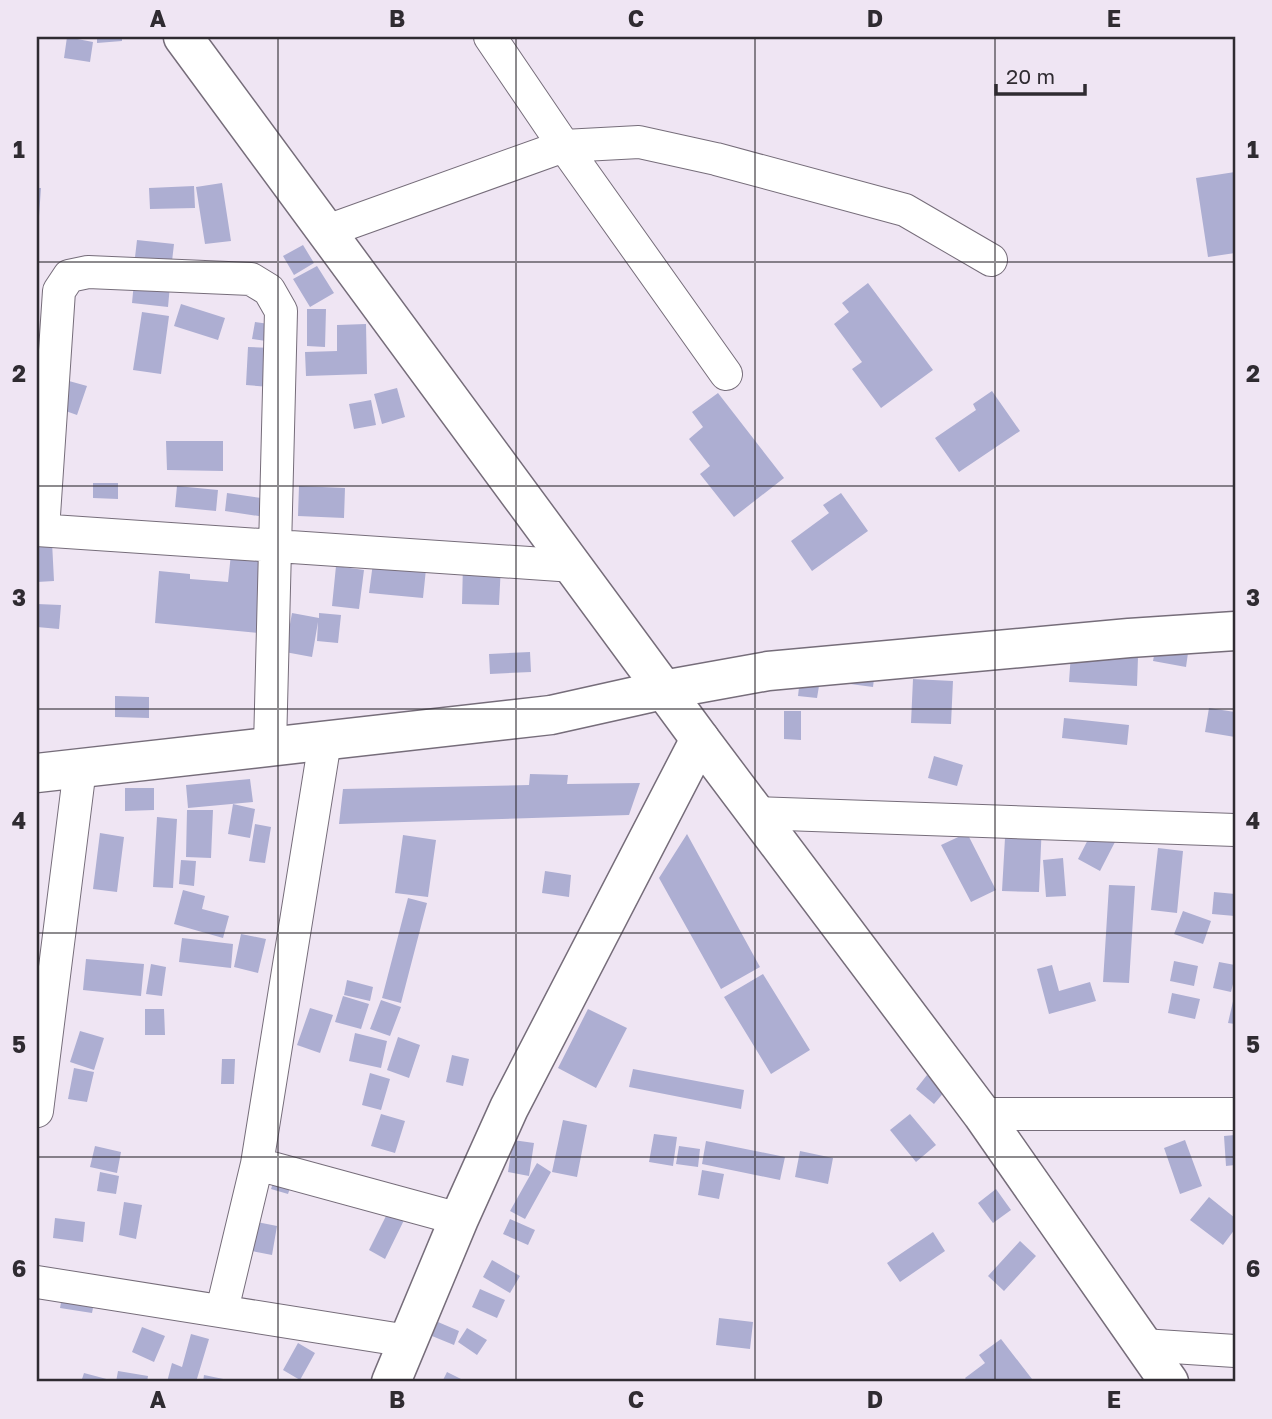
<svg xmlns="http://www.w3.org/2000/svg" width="1272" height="1419" font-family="'Golos Text',sans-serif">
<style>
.building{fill:#adaed2}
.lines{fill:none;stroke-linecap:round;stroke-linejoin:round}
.minor-casing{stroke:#766d7a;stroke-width:34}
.tertiary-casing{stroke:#766d7a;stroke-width:41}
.primary-casing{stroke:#766d7a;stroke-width:41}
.minor{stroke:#fff;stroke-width:32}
.tertiary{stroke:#fff;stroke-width:38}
.primary{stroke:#fff;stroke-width:38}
.grid{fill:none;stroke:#2f2b31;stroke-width:2;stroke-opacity:0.55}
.neatline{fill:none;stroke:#2f2b31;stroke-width:2.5}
.grid-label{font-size:23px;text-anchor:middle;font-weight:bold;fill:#2f2b31}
</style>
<rect width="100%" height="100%" fill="#efe5f3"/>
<!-- building -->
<path class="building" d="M67,37L93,42L90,62L64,58Z
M97,37H122V41L97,43Z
M1235,172V253L1208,257L1196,178Z
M222,183L231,241L205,244L196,187Z
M194,186L195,208L150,209L149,188Z
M37,188H41L39,216H37Z
M137,240L174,244L171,270L134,266Z
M303,245L314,263L294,275L283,256Z
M317,266L334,293L310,307L293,279Z
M134,282L170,285L168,307L132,303Z
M868,283L933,370L881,408L852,369L862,362L834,324L849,312L842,303Z
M181,304L225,318L218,340L174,326Z
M307,309H326L325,347L307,346Z
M142,312L169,316L161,374L133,370Z
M255,322L276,325L273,342L252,339Z
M366,324L367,374L306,376L305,352L337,351V325Z
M248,347L272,348L270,387L246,385Z
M69,381L87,386L77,415L60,409Z
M397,388L405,417L382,424L374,394Z
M992,391L1020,431L959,472L935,438L976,410L973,404Z
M718,393L784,478L734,517L700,474L710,466L689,439L703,427L692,412Z
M371,400L376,425L354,429L349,404Z
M166,441H223V471L167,470Z
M93,483H118V499L93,498Z
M177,486L218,490L216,511L175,507Z
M299,486L345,488L344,518L298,516Z
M227,493L268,499L265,517L225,511Z
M841,493L868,531L812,571L791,541L829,513L823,505Z
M37,542H52L54,581L37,582Z
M231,554L265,557L258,633L155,623L159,571L190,574V579L228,582Z
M373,563L426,569L423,598L369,593Z
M463,564L501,565L499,605L462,604Z
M336,566L364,570L359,609L332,606Z
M37,604L61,605L59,629L37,627Z
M292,613L319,618V613L341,615L338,643L317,641L318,622L312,657L285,652Z
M1157,640L1189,646L1186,667L1153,661Z
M530,652L531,672L490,674L489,654Z
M1071,653L1138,657L1137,686L1069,682Z
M802,662L875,671L873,687L820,680L817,698L798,696Z
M913,679L953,681L951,724L911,723Z
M115,696L149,697V718L115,717Z
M1209,708L1235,712V737L1205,732Z
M784,711H801V740L784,739Z
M1064,718L1129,725L1127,745L1062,738Z
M934,756L963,765L957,786L928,778Z
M530,774L568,775L567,784L640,783L629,815L339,824L343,789L529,785Z
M250,779L253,802L188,808L186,785Z
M125,788H154V810L125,811Z
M233,804L255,809L250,838L228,834Z
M187,810H213L211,858L186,857Z
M157,817L177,819L173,888L153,887Z
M1042,823L1039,892L1002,891L1005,838Z
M255,824L271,827L265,863L249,861Z
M1094,828L1116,840L1100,871L1078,859Z
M100,833L124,837L117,892L93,889Z
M967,833L996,890L971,902L941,845Z
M687,834L760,967L721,989L659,878Z
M403,835L436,840L428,897L395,893Z
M1158,848L1183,851L1177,913L1151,910Z
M1063,858L1066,896L1046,897L1043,860Z
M181,860L196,861L194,886L179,884Z
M545,871L571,875L569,897L542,893Z
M1109,885L1135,886L1129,983L1103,982Z
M183,890L205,896L202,909L229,916L223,938L174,924Z
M1214,892L1235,894V916L1212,914Z
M408,898L427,903L401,1003L382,998Z
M1183,911L1211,921L1203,944L1174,934Z
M241,934L266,939L258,973L234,967Z
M182,938L233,944L231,968L179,962Z
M86,959L144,964L141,996L83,990Z
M1174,961L1198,966L1194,986L1170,981Z
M1219,962L1235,965V976L1231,992L1213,988Z
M151,964L166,967L162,996L146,994Z
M1052,965L1059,991L1090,982L1096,1001L1049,1014L1037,969Z
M763,974L810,1050L771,1074L724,997Z
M347,980L373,987L370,1001L344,995Z
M1172,993L1200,999L1195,1019L1168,1013Z
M343,996L369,1004L361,1029L335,1022Z
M1234,997H1235V1024L1228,1023Z
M381,1000L401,1007L390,1036L370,1029Z
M310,1008L333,1015L320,1053L297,1045Z
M145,1009H164L165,1035H145Z
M588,1009L627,1028L596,1088L558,1068Z
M80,1031L104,1038L94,1070L70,1062Z
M355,1033L387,1041L381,1068L349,1061Z
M398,1037L420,1045L409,1078L387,1070Z
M452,1055L469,1059L463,1086L446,1082Z
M222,1059H235L234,1084H221Z
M74,1068L94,1072L87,1102L68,1099Z
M633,1069L744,1090L741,1109L629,1087Z
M370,1073L390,1079L381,1110L362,1105Z
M927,1075L946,1090L934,1104L916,1089Z
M381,1114L405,1121L395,1153L371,1146Z
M910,1114L936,1145L916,1162L890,1130Z
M563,1120L587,1125L577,1177L552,1172Z
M654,1134L677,1137L673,1166L649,1162Z
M1235,1135V1165L1226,1166L1224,1136Z
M513,1140L534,1143L529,1176L508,1172Z
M1185,1140L1202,1186L1180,1194L1164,1148Z
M706,1141L785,1157L780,1180L702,1164Z
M95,1146L121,1152L117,1173L90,1167Z
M679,1146L700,1149L698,1167L676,1164Z
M800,1151L833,1158L828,1184L795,1177Z
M537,1163L551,1172L525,1219L510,1211Z
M702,1170L724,1174L719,1199L698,1195Z
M277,1171L294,1176L288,1194L271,1189Z
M100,1172L119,1176L116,1194L97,1191Z
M996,1189L1011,1210L993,1223L978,1203Z
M1209,1197L1235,1218V1229L1223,1245L1190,1220Z
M124,1202L142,1205L136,1239L119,1235Z
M392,1204L408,1212L385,1259L369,1250Z
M55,1218L85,1222L83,1242L53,1238Z
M510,1219L535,1230L528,1245L503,1234Z
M257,1222L277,1226L272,1255L252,1251Z
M933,1232L945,1251L900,1282L887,1263Z
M1020,1241L1036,1256L1004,1291L988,1276Z
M492,1260L520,1276L510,1293L483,1277Z
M64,1286L96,1292L92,1313L60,1308Z
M480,1289L505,1300L497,1318L472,1307Z
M719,1318L753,1322L750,1349L716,1345Z
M438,1322L459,1331L454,1345L432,1336Z
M142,1327L165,1336L154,1362L132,1352Z
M467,1328L487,1340L477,1355L458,1342Z
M191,1334L209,1339L196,1382H167L172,1363L182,1367Z
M1001,1339L1032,1379L1027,1382H968L965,1378L985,1363L979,1355Z
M298,1343L315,1353L300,1380L283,1370Z
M118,1371L148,1376L147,1382H116Z
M447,1372L467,1382H442Z
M84,1373L114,1381V1382H81Z
M204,1375L233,1381V1382H203Z"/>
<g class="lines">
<!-- minor casing -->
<g class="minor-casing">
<path id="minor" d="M490,37L564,146L726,374
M327,231L564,146L639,142L716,159L905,210L991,260
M37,530L574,566
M43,530L59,291L69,276L88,272L251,279L269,290L281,311L270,746
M755,813L1235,830
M37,1111L80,768
M982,1114H1235
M257,1164L459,1219
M37,1282L408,1341
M222,1310L257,1164L325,741
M1142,1345L1235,1351"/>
</g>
<!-- tertiary casing -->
<g class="tertiary-casing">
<path id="tertiary" d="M37,773L551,715L663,690L768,671L1129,638L1235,631
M391,1382L459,1219L509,1108L700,739"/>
</g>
<!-- primary casing -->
<g class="primary-casing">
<path id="primary" d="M183,37L700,739L982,1114L1169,1382"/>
</g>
<!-- minor -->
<use href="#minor" class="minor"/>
<!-- tertiary -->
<use href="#tertiary" class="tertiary"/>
<!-- primary -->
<use href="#primary" class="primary"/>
</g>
<!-- grid -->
<path class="grid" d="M278,37V1382M516,37V1382M755,37V1382M995,37V1382M37,262H1235M37,486H1235M37,709H1235M37,933H1235M37,1157H1235"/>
<!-- border -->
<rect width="1272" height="1419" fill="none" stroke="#efe5f3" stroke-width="77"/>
<!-- scale -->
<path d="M996 84v10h89v-10" fill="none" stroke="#2f2b31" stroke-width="3.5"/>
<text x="1006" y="84" font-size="21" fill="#2f2b31" stroke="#efe5f3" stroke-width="5" paint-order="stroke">20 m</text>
<rect x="38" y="38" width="1196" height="1342" class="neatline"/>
<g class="grid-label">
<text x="158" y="27">A</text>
<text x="397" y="27">B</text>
<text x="636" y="27">C</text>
<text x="875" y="27">D</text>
<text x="1114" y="27">E</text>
<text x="19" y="158">1</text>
<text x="1253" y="158">1</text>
<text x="19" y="382">2</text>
<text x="1253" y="382">2</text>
<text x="19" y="606">3</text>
<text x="1253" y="606">3</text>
<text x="19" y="829">4</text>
<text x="1253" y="829">4</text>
<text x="19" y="1053">5</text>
<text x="1253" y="1053">5</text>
<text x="19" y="1277">6</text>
<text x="1253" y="1277">6</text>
<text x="158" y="1408">A</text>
<text x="397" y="1408">B</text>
<text x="636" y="1408">C</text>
<text x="875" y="1408">D</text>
<text x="1114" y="1408">E</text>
</g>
</svg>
